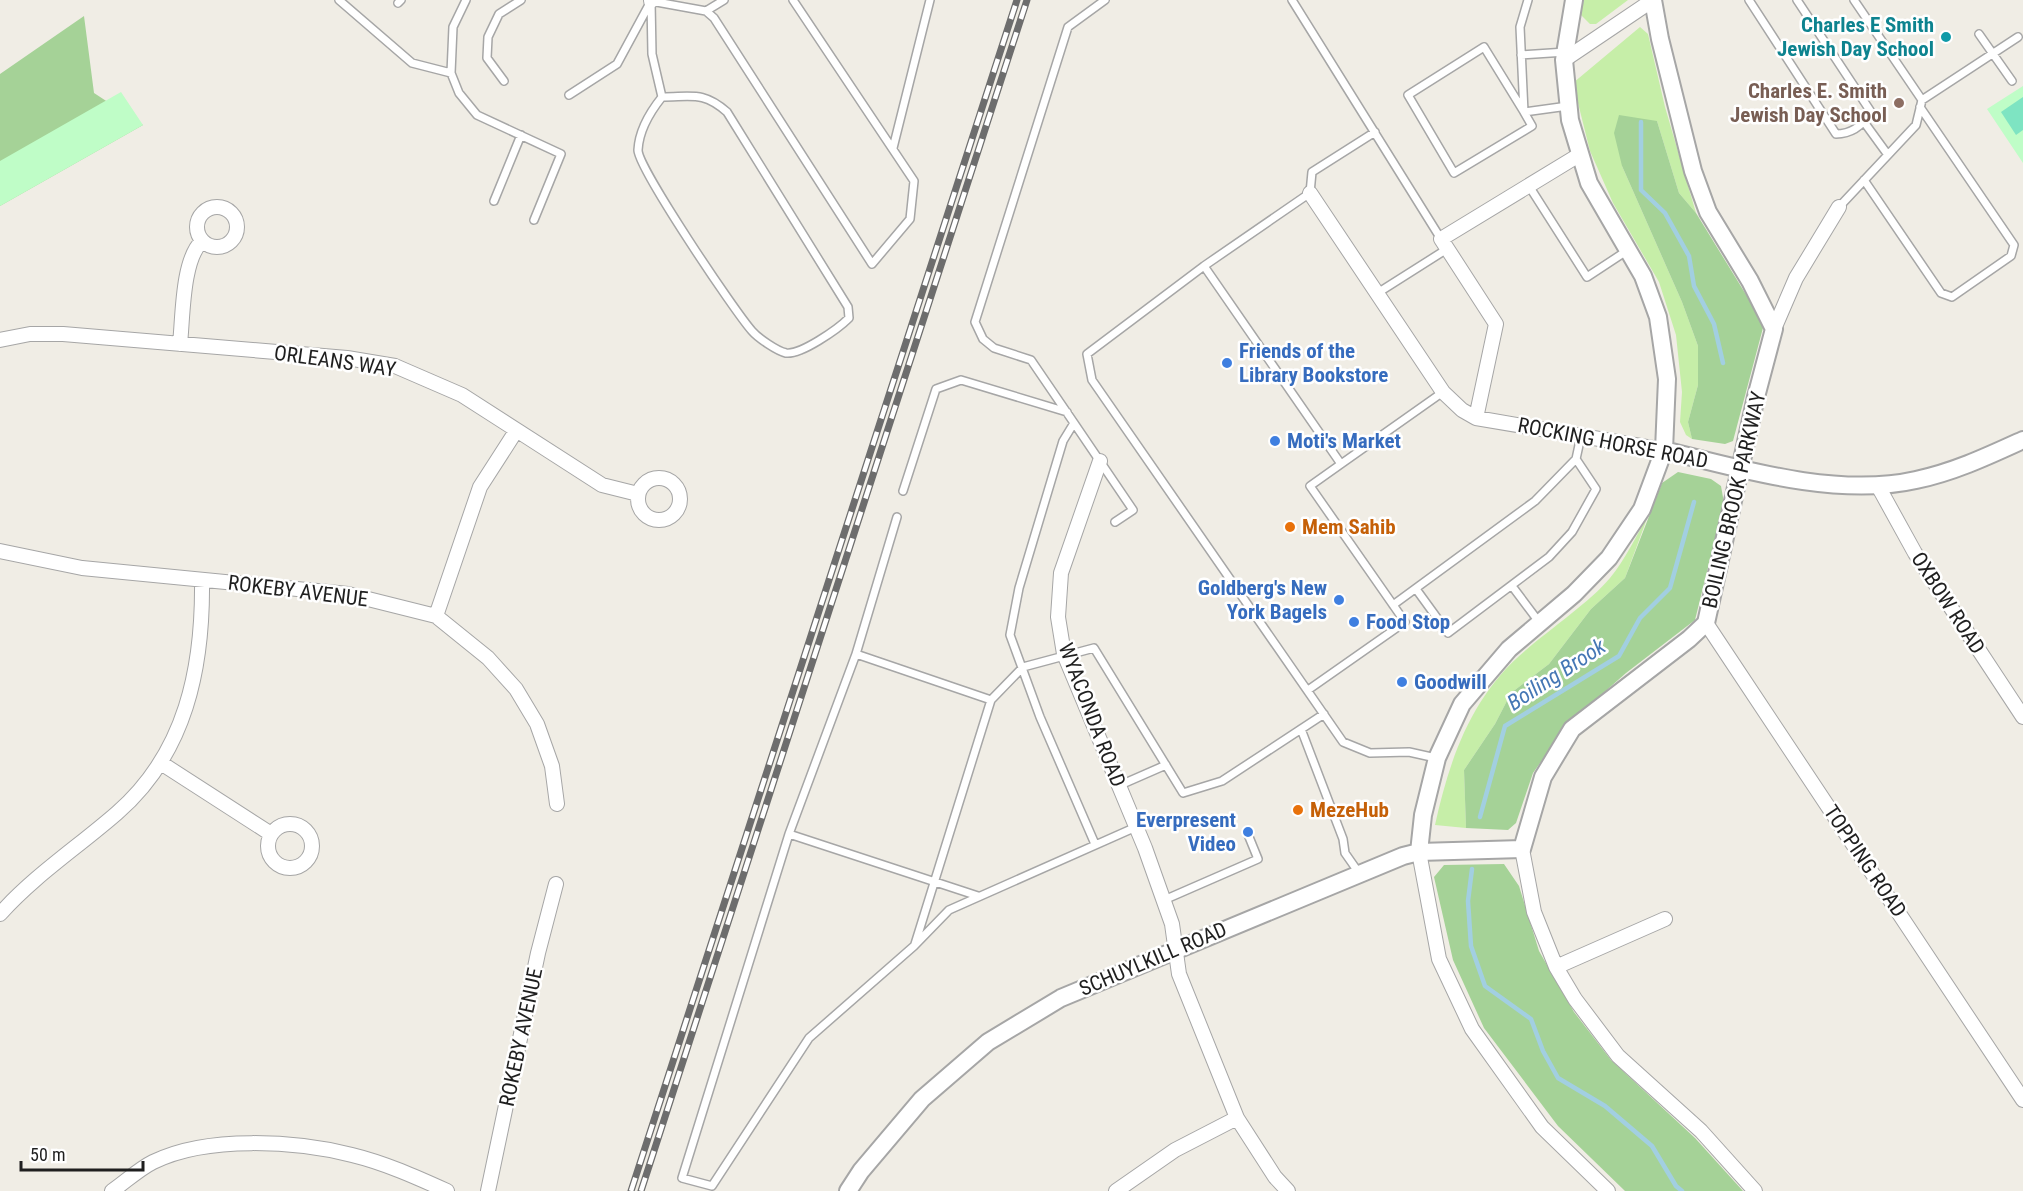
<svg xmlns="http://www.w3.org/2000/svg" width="2023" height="1191" font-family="'Roboto Condensed',sans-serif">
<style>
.grass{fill:#c6eea8}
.forest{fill:#a5d297}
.park{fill:#bffdc7}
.pitch{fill:#7ee4c2}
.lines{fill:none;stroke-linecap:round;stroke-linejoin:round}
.stream{stroke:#a2cfe1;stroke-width:4.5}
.service-casing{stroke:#a6a6a6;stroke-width:10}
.minor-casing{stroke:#a6a6a6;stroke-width:16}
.tertiary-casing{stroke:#a6a6a6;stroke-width:20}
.service{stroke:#fff;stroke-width:7}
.minor{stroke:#fff;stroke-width:14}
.tertiary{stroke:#fff;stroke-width:16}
.rail-casing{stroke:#6d6d6d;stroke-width:7}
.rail{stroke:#fff;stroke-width:4.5;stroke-dasharray:14;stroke-linecap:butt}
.culture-dot{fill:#0f9aa8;stroke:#fff;stroke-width:2}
.education-dot{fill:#8d6e63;stroke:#fff;stroke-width:2}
.shop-dot{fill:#3f7fe0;stroke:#fff;stroke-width:2}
.food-dot{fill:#e8710a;stroke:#fff;stroke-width:2}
.labels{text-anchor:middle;stroke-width:5;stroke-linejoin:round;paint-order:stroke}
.culture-label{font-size:21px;font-weight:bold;fill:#0d838f;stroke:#fff;text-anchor:end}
.education-label{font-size:21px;font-weight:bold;fill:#785e54;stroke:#fff;text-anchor:end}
.shop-label{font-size:21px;font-weight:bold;fill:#366cbe;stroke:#fff;text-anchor:start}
.street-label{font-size:21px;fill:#1f1f1f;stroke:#fff}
.food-label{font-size:21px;font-weight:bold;fill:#c56008;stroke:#fff;text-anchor:start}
.water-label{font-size:22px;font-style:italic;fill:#4577b5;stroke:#fff}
</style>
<rect width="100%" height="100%" fill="#f0ede5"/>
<!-- grass -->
<path class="grass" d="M1584,0H1628L1596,24H1590L1580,14Z
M1640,27L1648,34L1665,107L1696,213L1679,193L1657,121L1622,166L1682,302L1698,346V385L1688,422L1692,439L1686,435L1680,422L1682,392L1676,335L1659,282L1613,203L1590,151L1573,83Z
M1648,516L1625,578L1591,609L1549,664L1511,693L1495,724L1464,770L1466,828L1435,825C1450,757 1472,695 1526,650C1550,629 1591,601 1610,578C1625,560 1636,536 1648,516Z"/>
<!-- forest -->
<path class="forest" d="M84,16L94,93L143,125L0,206V74Z
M1619,115L1657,121L1679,193L1696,213L1764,324L1733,441L1725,444L1692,439L1688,422L1698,385V346L1682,302L1622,166L1614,133Z
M1678,472L1711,479L1721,486L1724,503L1695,620L1626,673L1566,726L1533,773L1516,823L1508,830L1466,828L1464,770L1495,724L1511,693L1549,664L1591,609L1625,578L1662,483Z
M1504,864L1519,886L1539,951L1574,1012L1611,1060L1695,1138L1743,1191H1625L1558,1126L1484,1028L1453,960L1434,877L1444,865Z"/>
<!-- park -->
<path class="park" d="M2023,86V163L1987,109Z
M121,92L143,125L0,206V161Z"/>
<!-- pitch -->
<path class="pitch" d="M2023,97V130L2016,135L2001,112Z"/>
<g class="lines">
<!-- stream -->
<path class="stream" d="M1641,122V190L1665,213L1689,256L1694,286L1714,324L1723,363
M1480,817L1505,726L1619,656L1640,618L1670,588L1694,502
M1472,869L1468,901L1471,946L1485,986L1531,1019L1543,1051L1558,1078L1605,1106L1652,1146L1676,1186L1682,1191"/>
<!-- service casing -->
<g class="service-casing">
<path id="service" d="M339,0L412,63L451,73
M466,0L453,27L451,73L459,93L477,115L561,154L534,220
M1292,0L1441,239
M1528,0L1520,27L1524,112L1532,126L1454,173L1408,95L1484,47L1524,112L1568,106
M1749,0L1836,134C1851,134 1863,125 1871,112L1797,0
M651,1L652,54L662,97C692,97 703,91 727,112L848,307L849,318C838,329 801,355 786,353C777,351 758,338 752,331C735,312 638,168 638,150C639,130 650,112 662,97
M651,1L706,11L714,18L872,264L910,219L914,181L793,0
M398,3L401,0
M706,11L724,0
M1979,34L2012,81
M1521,55L1566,52
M504,81L487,58L488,37L499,14L521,0
M569,95L617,64L650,3
M1922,100L2018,37
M1864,122L1888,155
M1375,132L1312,172L1310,193L1204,266L1087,354L1092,380L1343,742L1370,753L1409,752L1436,758
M893,148L930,0
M1864,180L1941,293L1952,297L2011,256L2014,245L1920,107
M1529,186L1587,277L1628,250
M494,201L521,135
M1839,207L1916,125L1922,100L1854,0
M1204,266L1341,464L1310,486L1405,622L1308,690
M1376,294L1447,249
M1074,423L1133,510L1115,522
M1341,464L1443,392
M903,491L936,389L961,380L1067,412
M897,517L856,654L991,700
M1512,586L1539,622
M1416,589L1448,633L1549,557L1572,532L1596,489L1576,459
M1393,605L1535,501L1576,459L1581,436
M856,654L789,834L978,896
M1301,729L1343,839L1345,853L1359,873
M1118,786L1166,765
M789,834L682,1178L712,1186L809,1038L914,946L949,910L1136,827
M1095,844L1040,717L1010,635L1019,588L1063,441L1074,423L1031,360L994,348L983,339L975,322L1068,27L1105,0
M1164,900L1258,859L1247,832
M915,944L991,700L1023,667L1094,648L1183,793L1222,781L1324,714"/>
</g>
<!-- minor casing -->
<g class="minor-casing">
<path id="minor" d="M651,0V1
M1564,60L1653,0
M1310,193L1443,392L1462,410L1476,418L1664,450
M197 227a20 20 0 1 1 40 0a20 20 0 1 1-40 0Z
M1774,329L1796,278L1839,207
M0,340L30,334H63L347,358L395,366L462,395L602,485L638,494
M180,344C183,316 182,260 202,241
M1476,418L1496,324L1441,239L1579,155
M1100,461L1061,573L1058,617L1064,654L1145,848L1172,924L1179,974L1237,1118L1275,1177L1288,1191
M638 499a21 21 0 1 1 42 0a21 21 0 1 1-42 0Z
M1878,486L1915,553L2023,717
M0,551L82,568L348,594L436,616L488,658L516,689L537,724L552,766L557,804
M436,616L480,487L516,431
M1706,623L2023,1100
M161,763L271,834
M268 846a22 22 0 1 1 44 0a22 22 0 1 1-44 0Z
M1522,849L1534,912L1556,967L1575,999L1618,1056L1701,1131L1755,1191
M1419,852L1439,959L1472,1029L1542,1127L1608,1191
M0,914C35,875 78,847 117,813C186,753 203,668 202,581
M1556,967L1665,919
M112,1191C125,1182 139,1169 153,1162C207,1135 296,1141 352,1155C385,1163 416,1177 447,1191
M488,1191L538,953L556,884
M1116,1191L1175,1150L1237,1118"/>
</g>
<!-- tertiary casing -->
<g class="tertiary-casing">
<path id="tertiary" d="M1664,450C1741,469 1837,498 1916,480C1954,472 1988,456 2023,440
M1419,852L1423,815L1437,758L1462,704L1509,649L1574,594L1609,558L1642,509L1664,450L1667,379L1658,317L1643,276L1589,183L1570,120L1564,60L1574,0
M848,1191L861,1171L922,1099L988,1042L1061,998L1403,856L1419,852L1522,849L1543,777L1572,729L1689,639L1706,623L1756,397L1774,329L1750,281L1708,212L1693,171L1660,39L1653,0"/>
</g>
<!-- service -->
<use href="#service" class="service"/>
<!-- minor -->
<use href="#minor" class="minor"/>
<!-- tertiary -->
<use href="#tertiary" class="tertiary"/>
<!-- rail casing -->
<g class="rail-casing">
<path id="rail" d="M631,1191L1017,0
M641,1191L1027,0"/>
</g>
<!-- rail -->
<use href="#rail" class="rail"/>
</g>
<!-- markers -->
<circle class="culture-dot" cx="1946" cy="37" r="6"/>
<circle class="education-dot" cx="1899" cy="103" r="6"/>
<g class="shop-dot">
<circle cx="1227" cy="363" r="6"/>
<circle cx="1275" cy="441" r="6"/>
<circle cx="1339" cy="600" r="6"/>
<circle cx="1354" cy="622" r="6"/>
<circle cx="1402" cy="682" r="6"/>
<circle cx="1248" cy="832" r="6"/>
</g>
<g class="food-dot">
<circle cx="1290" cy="527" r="6"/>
<circle cx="1298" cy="810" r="6"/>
</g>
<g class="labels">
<!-- culture labels -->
<g class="culture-label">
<text x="1934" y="32">Charles E Smith<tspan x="1934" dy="24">Jewish Day School</tspan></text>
</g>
<!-- education labels -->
<g class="education-label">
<text x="1887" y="98">Charles E. Smith<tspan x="1887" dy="24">Jewish Day School</tspan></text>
</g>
<!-- shop labels -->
<g class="shop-label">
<text x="1239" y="358">Friends of the<tspan x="1239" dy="24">Library Bookstore</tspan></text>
<text x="1287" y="448">Moti's Market</text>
<text x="1327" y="595" text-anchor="end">Goldberg's New<tspan x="1327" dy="24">York Bagels</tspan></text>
<text x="1366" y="629">Food Stop</text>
<text x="1414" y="689">Goodwill</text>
<text x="1236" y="827" text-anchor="end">Everpresent<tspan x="1236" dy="24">Video</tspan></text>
</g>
<!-- street labels -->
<g class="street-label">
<text transform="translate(335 361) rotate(8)" y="7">ORLEANS WAY</text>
<text transform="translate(1613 443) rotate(11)" y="7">ROCKING HORSE ROAD</text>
<text transform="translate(1734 500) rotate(-77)" y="7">BOILING BROOK PARKWAY</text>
<text transform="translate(298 591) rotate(7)" y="7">ROKEBY AVENUE</text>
<text transform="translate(1948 603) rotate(57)" y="7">OXBOW ROAD</text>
<text transform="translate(1092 715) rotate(69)" y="7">WYACONDA ROAD</text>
<text transform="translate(1865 861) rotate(56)" y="7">TOPPING ROAD</text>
<text transform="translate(1153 959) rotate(-23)" y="7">SCHUYLKILL ROAD</text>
<text transform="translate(521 1037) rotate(-78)" y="7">ROKEBY AVENUE</text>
</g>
<!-- food labels -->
<g class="food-label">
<text x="1302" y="534">Mem Sahib</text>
<text x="1310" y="817">MezeHub</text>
</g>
<!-- water labels -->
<g class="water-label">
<text transform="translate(1556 674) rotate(-33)" y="8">Boiling Brook</text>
</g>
</g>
<!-- scale -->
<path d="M21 1161v9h122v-9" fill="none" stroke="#1f1f1f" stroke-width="3"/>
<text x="30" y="1161" font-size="18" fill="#1f1f1f" stroke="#ffffff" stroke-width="4.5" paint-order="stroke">50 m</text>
</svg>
